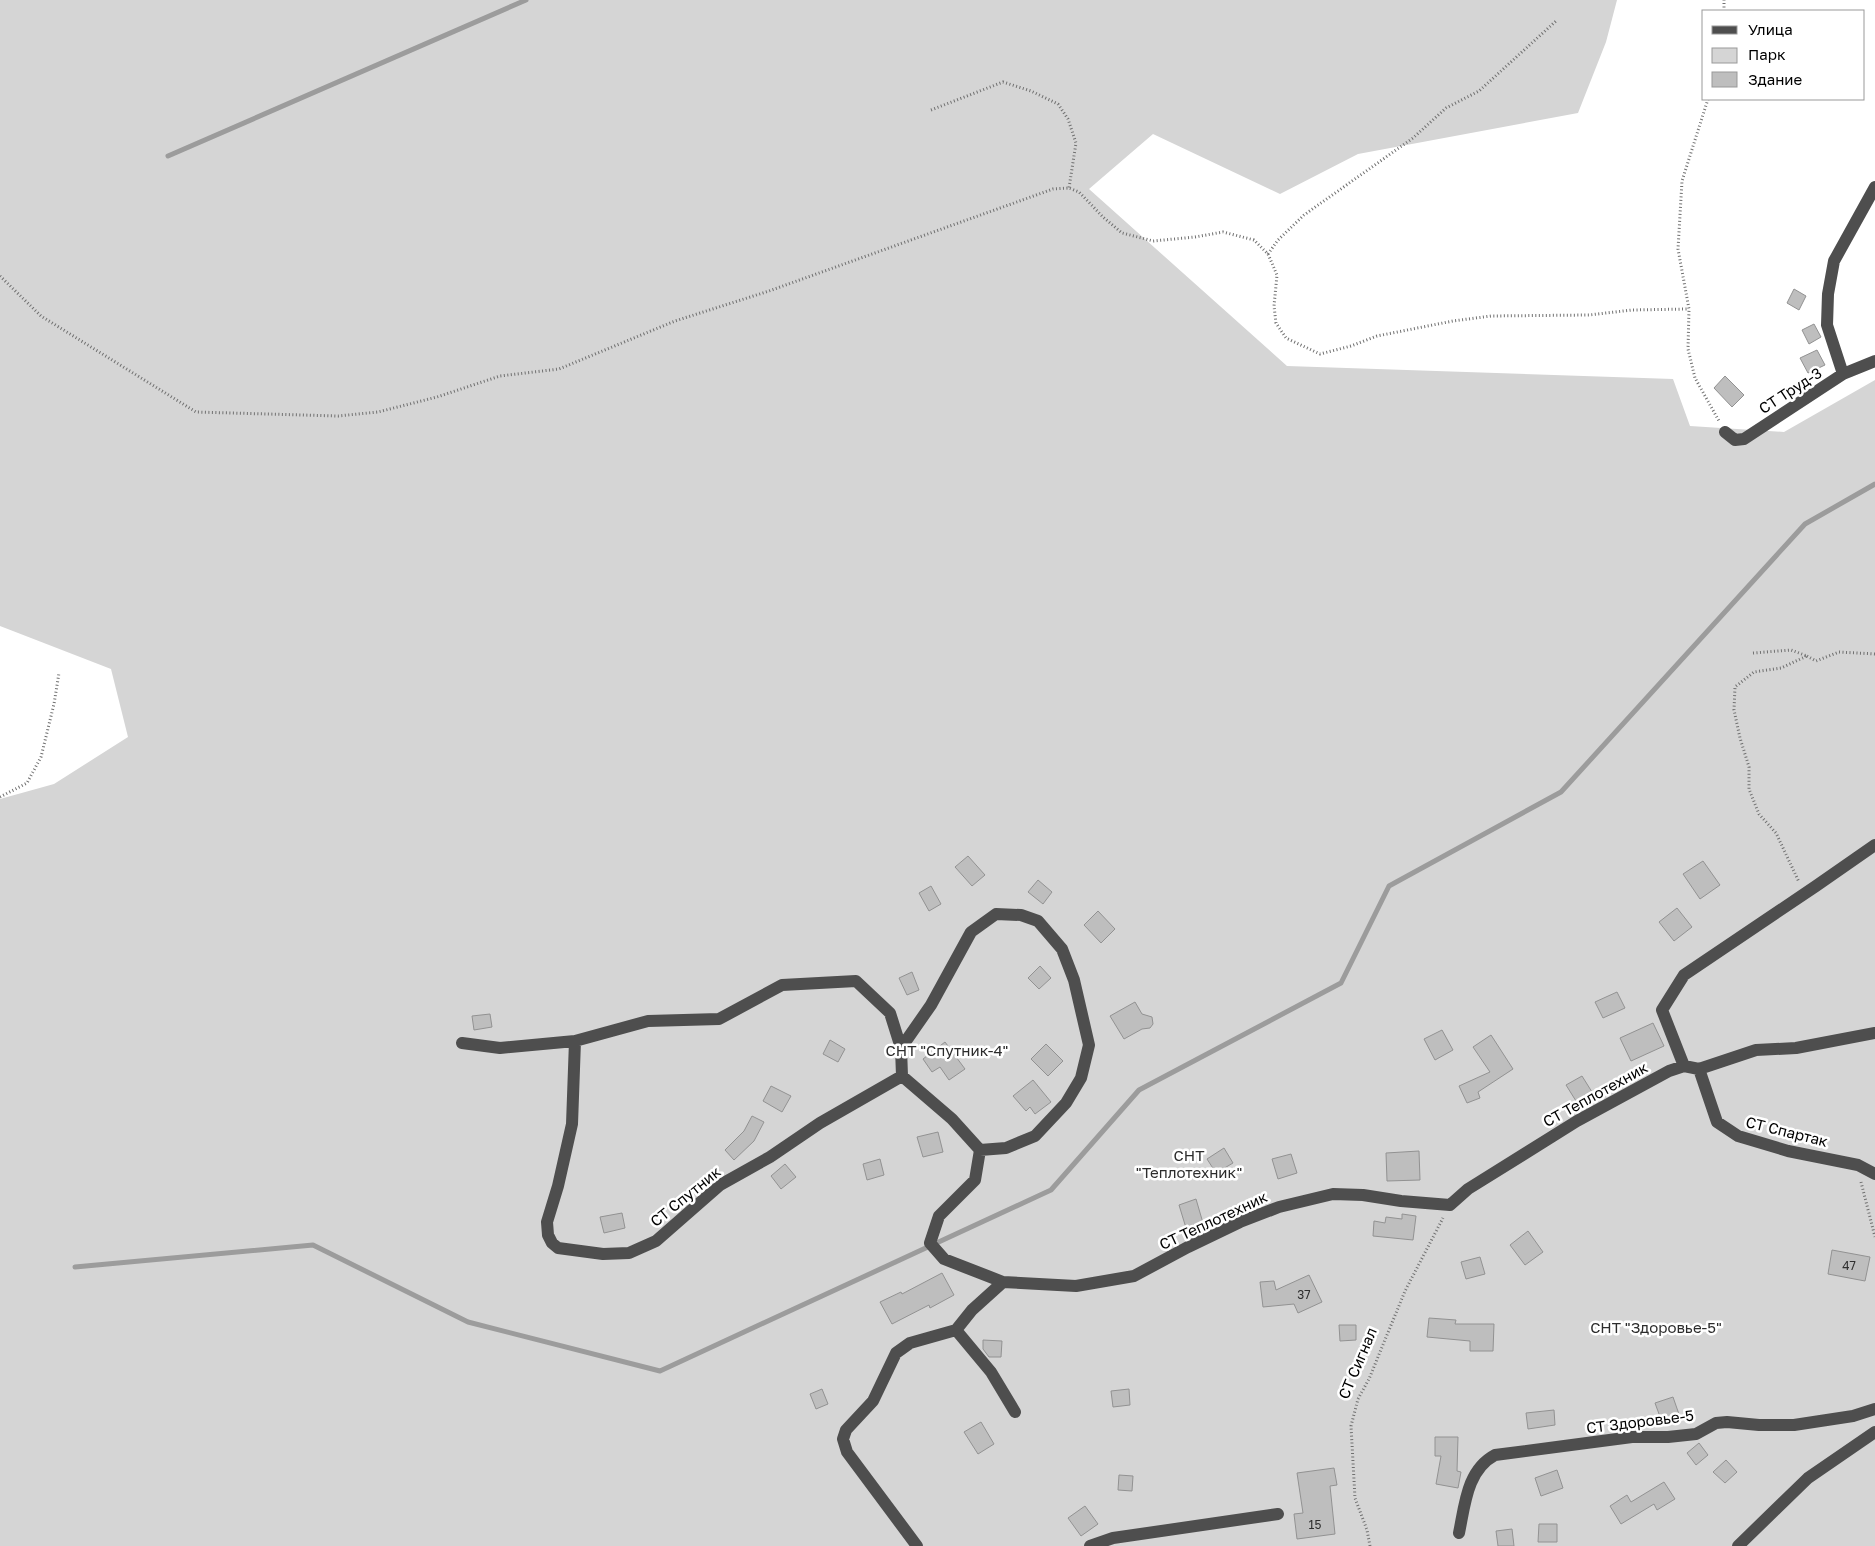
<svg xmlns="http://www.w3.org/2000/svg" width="1875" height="1546" font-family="'Golos Text',sans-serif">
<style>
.green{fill:#d5d5d5}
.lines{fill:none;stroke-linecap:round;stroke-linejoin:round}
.stream{stroke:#9c9c9c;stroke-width:5}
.building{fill:#bebebe;stroke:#929292}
.path{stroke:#707070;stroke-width:3;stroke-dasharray:1 2.5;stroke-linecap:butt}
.minor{stroke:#4e4e4e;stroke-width:12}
.labels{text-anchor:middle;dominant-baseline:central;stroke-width:5;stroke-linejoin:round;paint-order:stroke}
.number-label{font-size:12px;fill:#303030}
.street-label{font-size:15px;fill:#000;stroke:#fff}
.park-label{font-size:15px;fill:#2c2c2c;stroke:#fff}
</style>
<rect width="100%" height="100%" fill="#fff"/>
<!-- green -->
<path class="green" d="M 0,0 L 1617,0 L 1606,42 L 1578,113 L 1358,154 L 1280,194 L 1153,134 L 1089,189 L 1287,366 L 1673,379 L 1690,426 L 1784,432 L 1875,380 L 1875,1546 L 0,1546 L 0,799 L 54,784 L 128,737 L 111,669 L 0,626 Z"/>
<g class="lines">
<!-- stream -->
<path class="stream" d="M 168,156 L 526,0
M 75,1267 L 313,1245 L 468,1322 L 660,1371 L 1051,1190 L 1139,1090 L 1341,983 L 1389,886 L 1561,792 L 1805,524 L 1875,484"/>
</g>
<!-- building -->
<path class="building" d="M 1794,289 L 1806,296 L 1799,310 L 1787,303 Z
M 1814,324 L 1821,337 L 1809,344 L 1802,330 Z
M 1817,350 L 1825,365 L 1808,373 L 1800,358 Z
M 1725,376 L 1744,395 L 1732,407 L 1714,388 Z
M 968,856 L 985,875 L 972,886 L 955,867 Z
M 1703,861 L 1720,885 L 1700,899 L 1683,874 Z
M 1038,880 L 1052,892 L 1043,904 L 1028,892 Z
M 931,886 L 941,904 L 929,911 L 919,893 Z
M 1677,908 L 1692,927 L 1674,941 L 1659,922 Z
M 1098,911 L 1115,929 L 1101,943 L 1084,925 Z
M 1040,966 L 1051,978 L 1039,989 L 1028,978 Z
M 912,972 L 919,990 L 907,995 L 899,978 Z
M 1617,992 L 1625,1008 L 1603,1018 L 1595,1002 Z
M 1135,1002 L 1142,1014 L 1152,1017 L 1153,1024 L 1150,1028 L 1142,1029 L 1124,1039 L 1110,1016 Z
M 490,1014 L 492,1027 L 474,1030 L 472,1016 Z
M 1653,1023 L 1664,1046 L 1631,1061 L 1620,1038 Z
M 1442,1030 L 1453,1050 L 1435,1060 L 1424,1039 Z
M 1491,1035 L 1513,1069 L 1478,1092 L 1480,1098 L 1467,1103 L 1459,1086 L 1490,1072 L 1473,1047 Z
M 830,1040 L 845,1049 L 838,1062 L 823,1054 Z
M 945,1042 L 965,1069 L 949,1080 L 940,1067 L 932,1072 L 923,1059 Z
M 1046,1044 L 1063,1061 L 1048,1076 L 1031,1059 Z
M 1582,1076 L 1592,1092 L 1576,1101 L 1566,1085 Z
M 1033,1080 L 1051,1102 L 1035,1114 L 1030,1107 L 1026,1111 L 1013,1096 Z
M 771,1086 L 791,1096 L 782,1112 L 763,1101 Z
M 752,1116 L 764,1122 L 754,1141 L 734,1160 L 725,1150 L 744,1131 Z
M 938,1132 L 943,1152 L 923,1157 L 917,1137 Z
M 1224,1148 L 1233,1163 L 1216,1173 L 1207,1159 Z
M 1419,1151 L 1420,1180 L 1387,1181 L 1386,1153 Z
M 1291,1154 L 1297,1173 L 1278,1179 L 1272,1159 Z
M 880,1159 L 884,1175 L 867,1180 L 863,1164 Z
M 785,1164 L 796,1177 L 781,1189 L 771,1176 Z
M 1196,1199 L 1203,1223 L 1186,1228 L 1179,1205 Z
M 622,1213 L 625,1228 L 604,1233 L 600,1217 Z
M 1402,1214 L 1416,1216 L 1413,1240 L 1373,1236 L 1374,1221 L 1385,1223 L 1386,1217 L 1402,1219 Z
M 1528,1231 L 1543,1252 L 1525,1265 L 1510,1245 Z
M 1832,1250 L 1870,1257 L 1865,1281 L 1828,1274 Z
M 1480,1257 L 1485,1274 L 1466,1279 L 1461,1262 Z
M 942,1273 L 954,1295 L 930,1308 L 929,1305 L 892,1324 L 880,1302 L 901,1292 L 902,1294 Z
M 1309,1275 L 1322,1302 L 1298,1313 L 1294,1304 L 1263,1307 L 1260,1282 L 1274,1281 L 1276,1290 Z
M 1429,1318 L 1456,1320 L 1455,1324 L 1494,1324 L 1493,1351 L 1470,1351 L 1470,1341 L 1427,1337 Z
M 1339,1325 L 1356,1325 L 1356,1340 L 1340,1341 Z
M 983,1340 L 1002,1341 L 1001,1357 L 989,1357 L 983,1349 Z
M 822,1389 L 828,1404 L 816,1409 L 810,1394 Z
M 1129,1389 L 1130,1405 L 1113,1407 L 1111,1391 Z
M 1673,1397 L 1681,1420 L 1663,1425 L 1655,1403 Z
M 1554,1410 L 1555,1425 L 1528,1429 L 1526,1413 Z
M 981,1422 L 994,1444 L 978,1454 L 964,1432 Z
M 1435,1437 L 1458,1437 L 1457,1471 L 1461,1472 L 1458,1488 L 1436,1484 L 1441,1456 L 1435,1456 Z
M 1699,1443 L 1708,1455 L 1696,1465 L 1687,1453 Z
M 1726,1460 L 1737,1472 L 1725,1483 L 1713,1472 Z
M 1334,1468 L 1337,1485 L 1330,1486 L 1335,1534 L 1297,1539 L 1294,1514 L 1303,1513 L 1297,1473 Z
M 1557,1470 L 1563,1488 L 1541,1496 L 1535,1478 Z
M 1119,1475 L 1133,1476 L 1132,1491 L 1118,1490 Z
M 1664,1482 L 1675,1499 L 1657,1510 L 1654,1504 L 1621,1524 L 1610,1506 L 1627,1495 L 1631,1502 Z
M 1085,1506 L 1098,1524 L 1081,1536 L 1068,1518 Z
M 1539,1524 L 1557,1524 L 1557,1542 L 1538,1542 Z
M 1512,1529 L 1514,1546 L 1498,1546 L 1496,1531 Z"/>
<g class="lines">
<!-- path -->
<path class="path" d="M 1724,11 L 1724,0
M 1708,99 L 1682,181 L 1678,249 L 1689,309 L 1688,349 L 1695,378 L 1719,421
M 931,110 L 1003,82 L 1031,91 L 1058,104 L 1068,119 L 1076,143 L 1069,188
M 1268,254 L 1278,240 L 1304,215 L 1413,138 L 1446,108 L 1479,91 L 1556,21
M 0,276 L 41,316 L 196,412 L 338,416 L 378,412 L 437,397 L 500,376 L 559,369 L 675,321 L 769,291 L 1053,189 L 1069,188 L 1079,192 L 1103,217 L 1122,233 L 1153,241 L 1195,237 L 1223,232 L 1254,240 L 1268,254 L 1277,275 L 1274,306 L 1276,323 L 1286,338 L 1320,354 L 1351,346 L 1377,336 L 1453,321 L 1491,316 L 1589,315 L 1632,310 L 1689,309
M 1753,653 L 1791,650 L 1807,656 L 1781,668 L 1754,672 L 1735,687 L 1734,710 L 1740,738 L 1749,767 L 1749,789 L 1759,814 L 1776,833 L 1799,882
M 1807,656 L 1816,661 L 1839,652 L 1875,654
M 0,797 L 27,783 L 41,757 L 54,704 L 59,673
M 1861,1182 L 1875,1237
M 1370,1546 L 1367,1530 L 1355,1498 L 1351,1426 L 1358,1399 L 1369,1379 L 1405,1291 L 1443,1218"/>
<!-- minor -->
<path class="minor" d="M 1843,374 L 1827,325 L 1828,294 L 1834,261 L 1875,187
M 1725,432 L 1735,440 L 1744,439 L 1843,374 L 1875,361
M 996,914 L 1021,915 L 1038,921 L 1062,949 L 1074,980 L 1089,1045 L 1081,1078 L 1066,1103 L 1035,1136 L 1006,1148 L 980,1150 L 952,1119 L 902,1076 L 901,1048 L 931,1005 L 971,932 Z
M 575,1041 L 572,1124 L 558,1186 L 547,1222 L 548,1235 L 552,1243 L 558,1248 L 603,1254 L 629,1253 L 656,1241 L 720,1185 L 770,1157 L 820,1123 L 902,1076
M 462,1043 L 500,1048 L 575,1041 L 648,1021 L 719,1019 L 782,985 L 856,981 L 890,1013 L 901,1048
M 1684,1066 L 1662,1010 L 1684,975 L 1816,886 L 1875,845
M 1699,1069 L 1717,1122 L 1738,1136 L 1788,1151 L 1858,1165 L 1875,1174
M 980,1150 L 975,1180 L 939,1216 L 930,1243 L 944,1259 L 1003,1282 L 1076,1286 L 1134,1276 L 1188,1247 L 1240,1222 L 1279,1207 L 1333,1194 L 1363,1195 L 1401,1201 L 1450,1205 L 1468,1189 L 1577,1121 L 1669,1071 L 1684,1066 L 1699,1069 L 1756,1050 L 1796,1048 L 1875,1033
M 1003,1282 L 972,1310 L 956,1330 L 991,1372 L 1015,1412
M 1459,1533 C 1465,1504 1467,1470 1495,1455 L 1632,1437 L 1668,1437 L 1696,1434 L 1716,1423 L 1727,1422 L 1759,1425 L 1794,1425 L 1853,1416 L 1875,1409
M 917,1546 L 847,1452 L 843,1439 L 846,1430 L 873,1401 L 896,1353 L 910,1343 L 956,1330
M 1090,1546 L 1113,1538 L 1278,1514
M 1738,1546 L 1808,1478 L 1875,1432"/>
</g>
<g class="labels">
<!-- number labels -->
<g class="number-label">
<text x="1849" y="1265">47</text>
<text x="1304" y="1294">37</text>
<text x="1315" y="1524">15</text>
</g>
<!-- street labels -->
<g class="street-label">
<text transform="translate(1790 390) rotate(-33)">СТ Труд-3</text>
<text transform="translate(1595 1094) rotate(-29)">СТ Теплотехник</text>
<text transform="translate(1787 1131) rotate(14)">СТ Спартак</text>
<text transform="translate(685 1196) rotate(-39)">СТ Спутник</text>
<text transform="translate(1213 1220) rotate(-25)">СТ Теплотехник</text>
<text transform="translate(1357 1363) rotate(-67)">СТ Сигнал</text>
<text transform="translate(1640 1421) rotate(-7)">СТ Здоровье-5</text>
</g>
<!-- park labels -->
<g class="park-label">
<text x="947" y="1050">СНТ "Спутник-4"</text>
<text x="1189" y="1155">СНТ<tspan x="1189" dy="17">"Теплотехник"</tspan></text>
<text x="1656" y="1327">СНТ "Здоровье-5"</text>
</g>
</g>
<!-- legend -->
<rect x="1702" y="10" width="162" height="90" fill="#ffffff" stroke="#999999"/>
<rect x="1712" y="26" width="25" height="8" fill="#4e4e4e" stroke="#999999"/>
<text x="1748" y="35" font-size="15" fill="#000000">Улица</text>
<rect x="1712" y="48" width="25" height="15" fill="#d5d5d5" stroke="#999999"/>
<text x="1748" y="60" font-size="15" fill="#000000">Парк</text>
<rect x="1712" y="72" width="25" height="15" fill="#bebebe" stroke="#999999"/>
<text x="1748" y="85" font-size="15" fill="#000000">Здание</text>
</svg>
